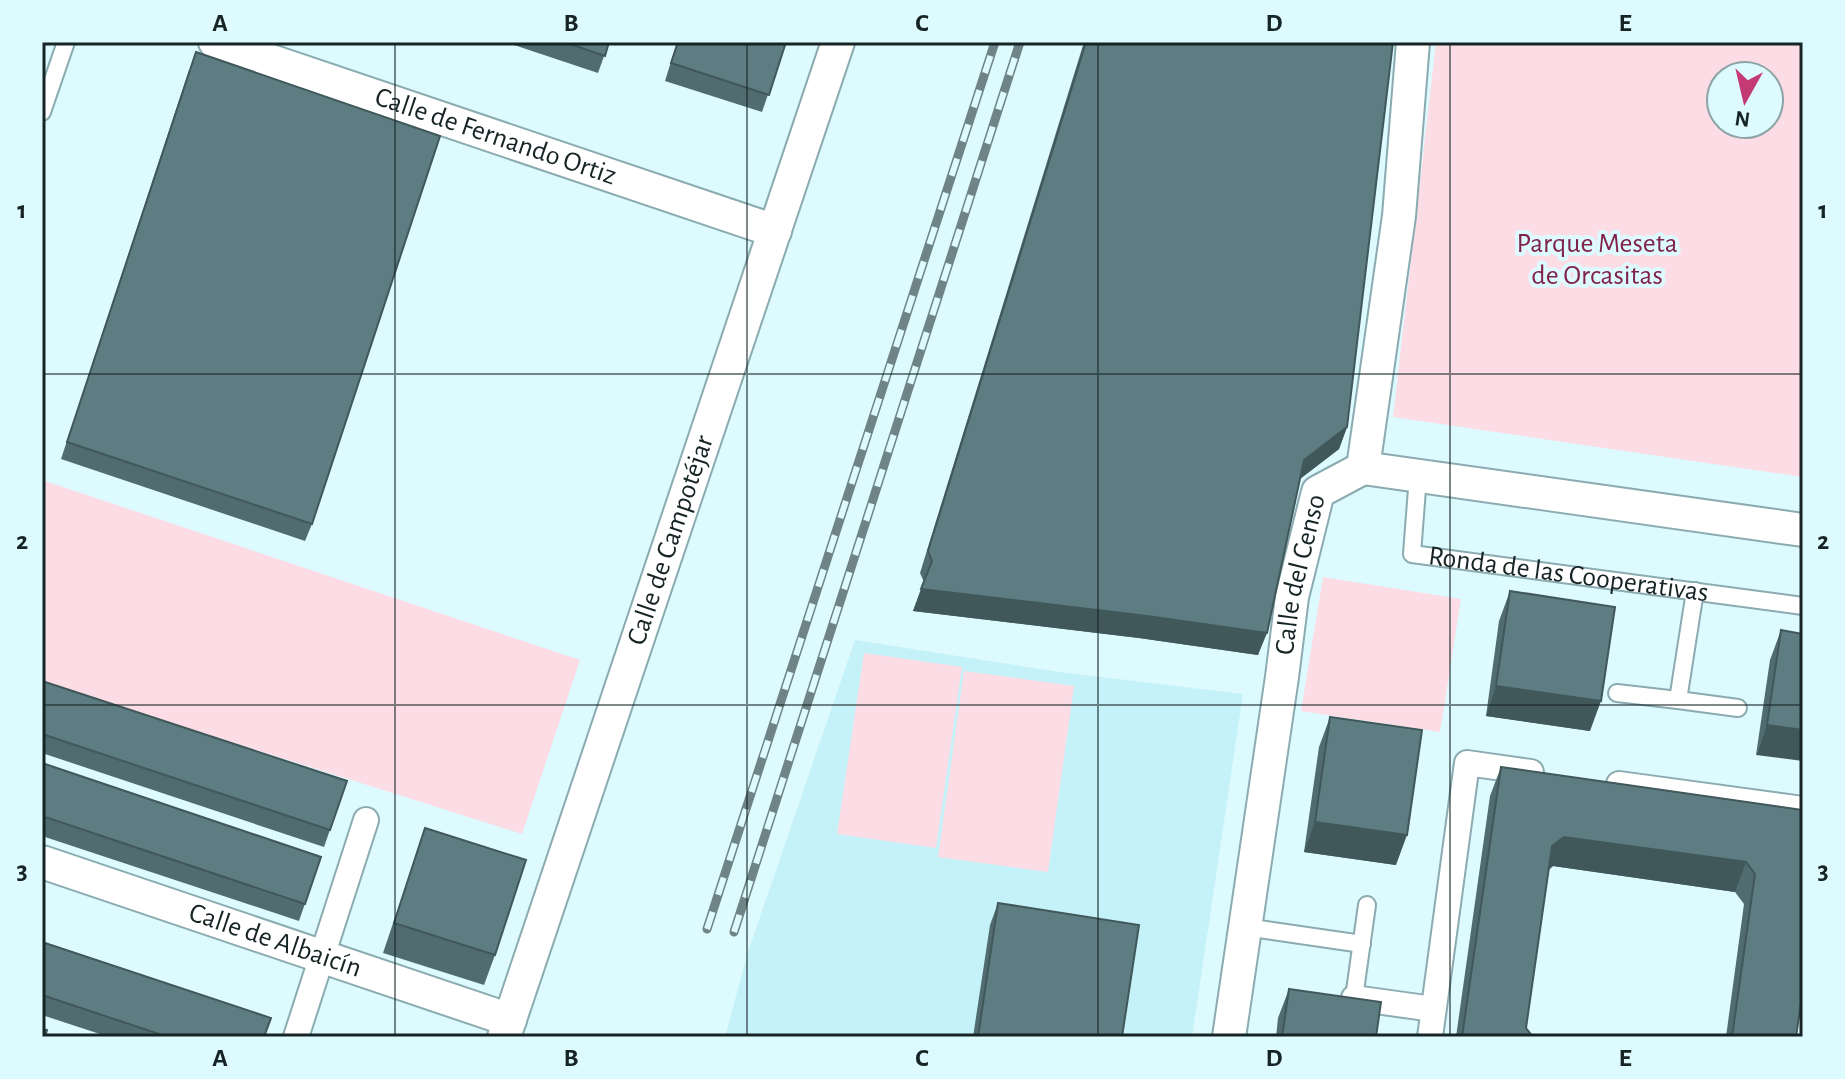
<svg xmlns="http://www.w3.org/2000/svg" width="1845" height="1079" font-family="'Alegreya Sans',sans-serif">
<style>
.built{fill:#c5f2f8}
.green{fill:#fcdce5;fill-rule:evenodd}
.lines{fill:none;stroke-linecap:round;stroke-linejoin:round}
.service-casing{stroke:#8aabb0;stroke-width:20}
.pedestrian-casing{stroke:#8aabb0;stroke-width:28}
.minor-casing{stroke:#8aabb0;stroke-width:36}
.service{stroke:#fff;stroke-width:16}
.pedestrian{stroke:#fff;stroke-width:24}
.minor{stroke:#fff;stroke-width:32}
.rail-casing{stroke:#6f8486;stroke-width:9}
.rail{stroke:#ddfafe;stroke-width:6;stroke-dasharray:18;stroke-linecap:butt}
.wall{fill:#506c70}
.shaded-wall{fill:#41585b}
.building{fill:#5d7d82;stroke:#41585b;stroke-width:2}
.grid{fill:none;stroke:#162425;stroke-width:2;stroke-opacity:0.55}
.labels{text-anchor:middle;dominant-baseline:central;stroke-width:8;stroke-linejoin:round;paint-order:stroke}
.street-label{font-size:28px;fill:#162425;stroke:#ddfafe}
.park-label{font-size:28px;fill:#81224b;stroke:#ddfafe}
.neatline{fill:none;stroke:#162425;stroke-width:3}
.grid-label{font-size:26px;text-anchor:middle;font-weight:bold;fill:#162425}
</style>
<rect width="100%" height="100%" fill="#ddfafe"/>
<!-- built -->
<path class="built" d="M 855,640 L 1059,672 L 1243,694 L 1192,1037 L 725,1037 L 748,952 Z"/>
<!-- green -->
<path class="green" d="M 1436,42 L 1803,42 L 1803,477 L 1393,417 ZM 1769,76 L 1769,124 L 1721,124 L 1721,76 Z
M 42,480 L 580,660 L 522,834 L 42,682 Z
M 1323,577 L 1461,599 L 1440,732 L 1301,711 Z
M 864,653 L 962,667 L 936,848 L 837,834 Z
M 964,671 L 1074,686 L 1048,872 L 938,857 Z"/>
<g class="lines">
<defs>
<g id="service">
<path d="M 42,112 L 66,42"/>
<path id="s1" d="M 1418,476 L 1412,554 L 1803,606"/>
<path d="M 1695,591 L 1678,700 L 1738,708"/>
<path d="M 1617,693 L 1678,700"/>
<path d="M 1245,927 L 1362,944"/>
<path d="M 1354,998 L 1367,905"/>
</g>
<path id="pedestrian" d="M 1619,784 L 1803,809
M 1354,998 L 1433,1009
M 296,1037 L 366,820
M 1430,1037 L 1467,763 L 1531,772"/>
<g id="minor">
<path id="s2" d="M 215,42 L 775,231"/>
<path d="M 1363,468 L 1803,530"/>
<path id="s3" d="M 42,862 L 510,1020"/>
<path id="s4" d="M 504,1037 L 838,42"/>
<path id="s5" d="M 1229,1037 L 1282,677 L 1292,597 L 1318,492 L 1363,468 L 1399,216 L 1413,42"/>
</g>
</defs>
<!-- service casing -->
<use href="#service" class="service-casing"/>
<!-- pedestrian casing -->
<use href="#pedestrian" class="pedestrian-casing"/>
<!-- minor casing -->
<use href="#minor" class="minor-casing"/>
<!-- service -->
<use href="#service" class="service"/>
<!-- pedestrian -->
<use href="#pedestrian" class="pedestrian"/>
<!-- minor -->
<use href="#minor" class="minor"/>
<defs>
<path id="rail" d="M 707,929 L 995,42
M 734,932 L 1020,42"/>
</defs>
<!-- rail casing -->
<use href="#rail" class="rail-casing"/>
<!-- rail -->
<use href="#rail" class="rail"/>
</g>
<!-- wall -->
<path class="wall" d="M 505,42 L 609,42 L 598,73 Z
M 677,42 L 786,42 L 762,112 L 665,81 Z
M 1084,42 L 1393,42 L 1347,427 L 1339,449 L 1300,479 L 1258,655 L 1139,638 L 913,611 L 924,582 L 920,573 Z
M 189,70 L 312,524 L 305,541 L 61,459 Z
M 1510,591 L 1590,731 L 1486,716 L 1499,621 Z
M 1781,630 L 1803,634 L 1756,755 L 1770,660 Z
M 42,681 L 347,781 L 324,847 L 42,753 Z
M 1330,717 L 1396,865 L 1304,852 L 1319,747 Z
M 42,763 L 321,857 L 299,921 L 42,836 Z
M 1501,767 L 1803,810 L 1796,1037 L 1726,1037 L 1744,904 L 1735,892 L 1553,866 L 1549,870 L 1526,1028 L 1533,1037 L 1456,1037 L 1490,796 Z
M 425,828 L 495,955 L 484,985 L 383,953 Z
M 998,903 L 1122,1037 L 973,1037 L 990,925 Z
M 42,942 L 264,1037 L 109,1037 L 42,1015 Z
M 1289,989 L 1376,1037 L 1276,1037 L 1278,1018 Z"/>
<!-- shaded-wall -->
<path class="shaded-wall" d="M 1347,427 L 1339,449 L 1296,482 L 1304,460 Z
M 921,589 L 1147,616 L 1267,633 L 1258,655 L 1139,638 L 913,611 Z
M 1496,686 L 1601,701 L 1590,731 L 1486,716 Z
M 1767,725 L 1803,730 L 1803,761 L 1756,755 Z
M 1315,822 L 1407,835 L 1396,865 L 1304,852 Z
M 1564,837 L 1746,862 L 1735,892 L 1553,866 L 1541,875 L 1552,846 Z"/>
<!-- building -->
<path class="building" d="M 564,42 L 609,42 L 605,56 Z
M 678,42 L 786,42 L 769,95 L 671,63 Z
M 1086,42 L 1393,42 L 1347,427 L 1304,460 L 1267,633 L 1147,616 L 921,589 L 932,561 L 928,551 Z
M 196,52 L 440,136 L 312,524 L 67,442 Z
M 1510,591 L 1615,607 L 1601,701 L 1496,686 Z
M 1781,630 L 1803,634 L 1803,730 L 1767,725 Z
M 42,681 L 347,781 L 330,830 L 42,734 Z
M 1330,717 L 1422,730 L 1407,835 L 1315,822 Z
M 42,763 L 321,857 L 305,904 L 42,816 Z
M 1501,767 L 1803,810 L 1803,989 L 1796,1037 L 1732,1037 L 1755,874 L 1746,862 L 1564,837 L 1552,846 L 1526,1028 L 1533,1037 L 1462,1037 Z
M 425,828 L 526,860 L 495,955 L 394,923 Z
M 998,903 L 1139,925 L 1122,1037 L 978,1037 Z
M 42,942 L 271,1018 L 264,1037 L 168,1037 L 42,995 Z
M 1289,989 L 1381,1002 L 1376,1037 L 1282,1037 Z
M 42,1029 L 47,1030 L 45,1037 L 42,1037 Z"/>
<!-- grid -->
<path class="grid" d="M 395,42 L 395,1037M 747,42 L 747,1037M 1098,42 L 1098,1037M 1450,42 L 1450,1037M 42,374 L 1803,374M 42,705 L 1803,705"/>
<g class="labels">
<!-- street labels -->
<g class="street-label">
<text stroke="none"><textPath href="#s2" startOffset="296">Calle de Fernando Ortiz</textPath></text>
<text stroke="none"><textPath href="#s4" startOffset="524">Calle de Campotéjar</textPath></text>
<text stroke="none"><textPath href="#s1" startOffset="236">Ronda de las Cooperativas</textPath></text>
<text stroke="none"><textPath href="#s5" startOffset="468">Calle del Censo</textPath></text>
<text stroke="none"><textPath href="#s3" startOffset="246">Calle de Albaicín</textPath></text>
</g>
<!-- park labels -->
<g class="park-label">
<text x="1597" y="244">Parque Meseta<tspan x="1597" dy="32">de Orcasitas</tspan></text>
</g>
</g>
<!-- border -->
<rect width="1845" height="1079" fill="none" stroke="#ddfafe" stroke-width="88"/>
<!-- north arrow -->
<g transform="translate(1745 100) rotate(188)"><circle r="38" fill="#ddfafe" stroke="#8da4a7" stroke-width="2"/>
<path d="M0-6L14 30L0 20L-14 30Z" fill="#c43a74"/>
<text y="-12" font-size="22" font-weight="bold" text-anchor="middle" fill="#162425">N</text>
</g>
<rect x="44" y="44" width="1757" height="991" class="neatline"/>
<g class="grid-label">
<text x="220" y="31">A</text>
<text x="571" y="31">B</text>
<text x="922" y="31">C</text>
<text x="1274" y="31">D</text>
<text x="1625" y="31">E</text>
<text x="22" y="218">1</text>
<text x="1823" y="218">1</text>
<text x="22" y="549">2</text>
<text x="1823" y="549">2</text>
<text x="22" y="879">3</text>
<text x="1823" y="879">3</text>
<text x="220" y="1066">A</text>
<text x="571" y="1066">B</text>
<text x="922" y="1066">C</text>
<text x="1274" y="1066">D</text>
<text x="1625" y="1066">E</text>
</g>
</svg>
